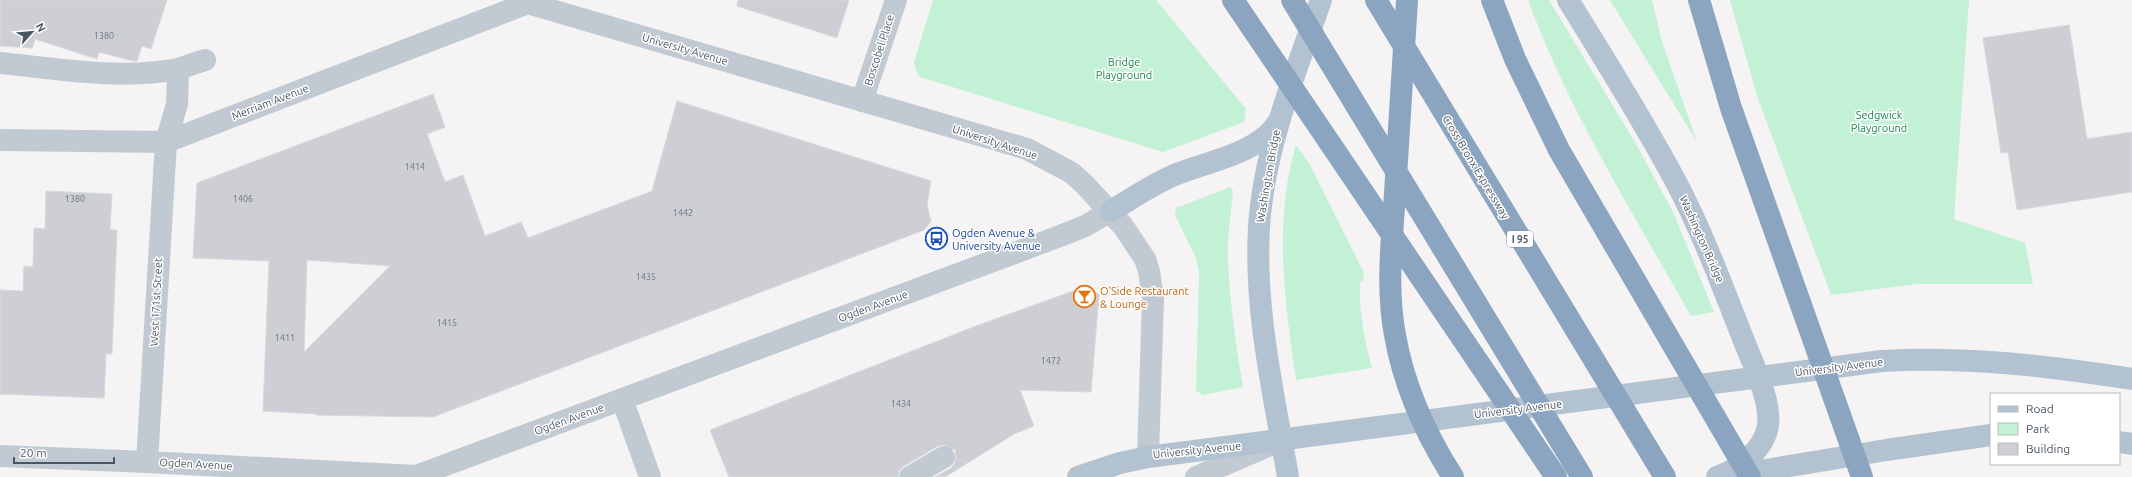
<svg xmlns="http://www.w3.org/2000/svg" width="2132" height="477" font-family="Ubuntu,sans-serif">
<style>
.green{fill:#c3f1d5}
.building{fill:#cdcfd5;stroke:#d7d9de;fill-rule:evenodd}
.lines{fill:none;stroke-linecap:round;stroke-linejoin:round}
.minor{stroke:#c1cad2;stroke-width:22}
.major{stroke:#b3c2d1;stroke-width:22}
.highway{stroke:#8ba5c1;stroke-width:22}
.labels{text-anchor:middle;dominant-baseline:central;stroke-width:3;stroke-linejoin:round;paint-order:stroke}
.number-label{font-size:9px;fill:#6b747e}
.shield{fill:#fff;stroke:#808990;stroke-width:1}
.shield-label{font-size:10px;font-weight:bold;fill:#4a5661}
.street-label{font-size:11px;fill:#4a5661;stroke:#fff}
.park-label{font-size:11px;fill:#17864f;stroke:#fff}
.transit-label{font-size:11px;fill:#164399;stroke:#fff;text-anchor:start}
.food-label{font-size:11px;fill:#c56008;stroke:#fff;text-anchor:start}
</style>
<rect width="100%" height="100%" fill="#f5f3f3"/>
<!-- green -->
<path class="green" d="M 933,0 L 1156,0 L 1246,109 L 1244,122 L 1163,152 L 920,77 L 916,70 L 914,62 Z
M 1528,0 L 1549,0 L 1636,144 L 1673,212 L 1714,312 L 1691,316 C 1633,213 1569,111 1528,0 Z
M 1610,0 L 1652,0 L 1662,42 L 1697,142 Z
M 1730,0 L 1969,0 L 1954,219 L 2025,243 L 2033,284 L 1917,284 L 1831,295 L 1757,96 Z
M 1296,145 L 1309,163 L 1364,273 L 1363,281 L 1360,282 C 1359,312 1364,339 1372,368 L 1296,380 C 1285,302 1273,223 1296,145 Z
M 1230,187 L 1233,191 C 1231,215 1227,238 1228,262 C 1230,304 1236,346 1243,387 L 1203,395 L 1196,391 L 1199,275 L 1196,258 L 1175,215 L 1176,208 Z"/>
<!-- building -->
<path class="building" d="M 0,0 L 167,0 L 151,49 L 142,46 L 137,61 L 133,61 L 99,52 L 97,59 L 35,39 L 32,48 L 0,46 Z
M 738,0 L 849,0 L 837,38 L 737,6 Z
M 2069,25 L 2087,139 L 2132,132 L 2132,192 L 2017,210 L 2008,152 L 2001,153 L 1983,38 Z
M 433,94 L 445,127 L 427,134 L 445,182 L 463,175 L 485,236 L 521,222 L 528,238 L 652,191 L 677,101 L 931,181 L 927,205 L 931,221 L 924,230 L 433,417 L 316,415 L 316,414 L 263,411 L 269,261 L 193,258 L 197,183 ZM 307,260 L 390,266 L 304,352 Z
M 46,191 L 112,194 L 110,230 L 117,230 L 112,354 L 106,354 L 104,398 L 0,394 L 0,290 L 23,291 L 24,266 L 33,267 L 34,228 L 45,229 Z
M 1087,286 L 1099,295 L 1091,392 L 1020,390 L 1034,426 L 1014,434 L 945,477 L 935,477 L 951,468 L 955,463 L 956,457 L 955,450 L 944,445 L 938,446 L 904,466 L 899,471 L 898,477 L 729,477 L 710,430 L 976,326 Z"/>
<g class="lines">
<!-- minor -->
<path class="minor" d="M 517,0 L 1027,149 L 1072,173 L 1085,185 L 1123,226 L 1145,259 L 1149,271 L 1153,298 L 1148,457
M 0,63 C 58,69 120,80 178,69 L 177,104 L 166,142 L 147,462
M 178,69 L 205,60
M 862,101 L 896,0
M 0,140 L 166,142 L 528,3
M 622,399 L 650,477
M 0,456 L 147,462 L 416,476 L 1060,236 L 1085,226 L 1111,211
M 910,477 L 944,457
M 1196,477 L 1275,443"/>
<!-- major -->
<path class="major" d="M 1568,0 C 1605,60 1643,120 1676,182 C 1703,233 1723,288 1744,341 C 1753,364 1771,400 1768,425 C 1765,449 1738,470 1717,477
M 1111,211 C 1131,199 1150,186 1172,176 C 1204,162 1259,154 1278,122
M 2119,442 L 2132,444
M 1729,476 L 1886,450 L 1991,435
M 1078,477 L 1120,463 L 1148,457 L 1882,361 C 1965,356 2050,366 2132,379
M 1288,477 C 1274,395 1254,311 1259,227 C 1264,148 1295,74 1321,0"/>
<!-- highway -->
<path class="highway" d="M 1233,0 L 1556,477
M 1292,0 L 1582,477
M 1376,0 L 1665,477
M 1407,0 C 1403,64 1399,129 1395,193 C 1392,240 1386,288 1395,335 C 1404,387 1425,433 1453,477
M 1492,0 L 1515,59 L 1559,150 L 1750,477
M 1699,0 L 1731,108 L 1862,477"/>
</g>
<!-- icons -->
<defs>
<symbol id="bus-ring" viewBox="-11 -11 22 22"><circle r="9.5" fill="#fff" stroke="#1a4fb4" stroke-width="1.5"/><path d="M-5-6H5V4H4V6H2V4H-2V6H-4V4H-5ZM-3.5-4V0h7V-4ZM-3.5 1.2v1.5H-2V1.2ZM2 1.2v1.5H3.5V1.2Z" fill="#1a4fb4"/></symbol>
<symbol id="bar-ring" viewBox="-11 -11 22 22"><circle r="9.5" fill="#fff" stroke="#e8710a" stroke-width="1.5"/><path d="M-6-5H6L.8 .8V4.5H3.5V6h-7V4.5H-.8V.8Z" fill="#e8710a"/></symbol>
</defs>
<g fill-rule="evenodd">
<use href="#bus-ring" x="924" y="226" width="25" height="25"/>
<use href="#bar-ring" x="1072" y="284" width="25" height="25"/>
</g>
<g class="labels">
<!-- number labels -->
<g class="number-label">
<text x="104" y="36">1380</text>
<text x="415" y="167">1414</text>
<text x="75" y="199">1380</text>
<text x="243" y="199">1406</text>
<text x="683" y="213">1442</text>
<text x="646" y="277">1435</text>
<text x="447" y="323">1415</text>
<text x="285" y="338">1411</text>
<text x="1051" y="361">1472</text>
<text x="901" y="404">1434</text>
</g>
<!-- shield labels -->
<rect class="shield" x="1507" y="231" width="26" height="16" rx="3"/>
<g class="shield-label">
<text x="1520" y="239">I 95</text>
</g>
<!-- street labels -->
<g class="street-label">
<text transform="translate(685 49) rotate(16)">University Avenue</text>
<text transform="translate(879 50) rotate(-72)">Boscobel Place</text>
<text transform="translate(270 102) rotate(-21)">Merriam Avenue</text>
<text transform="translate(995 142) rotate(18)">University Avenue</text>
<text transform="translate(1476 167) rotate(59)">Cross Bronx Expressway</text>
<text transform="translate(1268 176) rotate(-80)">Washington Bridge</text>
<text transform="translate(1702 239) rotate(66)">Washington Bridge</text>
<text transform="translate(156 302) rotate(-87)">West 171st Street</text>
<text transform="translate(873 306) rotate(-20)">Ogden Avenue</text>
<text transform="translate(1839 367) rotate(-7)">University Avenue</text>
<text transform="translate(1518 409) rotate(-7)">University Avenue</text>
<text transform="translate(569 419) rotate(-20)">Ogden Avenue</text>
<text transform="translate(1197 450) rotate(-6)">University Avenue</text>
<text transform="translate(196 464) rotate(3)">Ogden Avenue</text>
</g>
<!-- park labels -->
<g class="park-label">
<text x="1124" y="62">Bridge<tspan x="1124" dy="13">Playground</tspan></text>
<text x="1879" y="115">Sedgwick<tspan x="1879" dy="13">Playground</tspan></text>
</g>
<!-- transit labels -->
<g class="transit-label">
<text x="952" y="233">Ogden Avenue &amp;<tspan x="952" dy="13">University Avenue</tspan></text>
</g>
<!-- food labels -->
<g class="food-label">
<text x="1100" y="291">O'Side Restaurant<tspan x="1100" dy="13">&amp; Lounge</tspan></text>
</g>
</g>
<!-- legend -->
<rect x="1990" y="393" width="130" height="72" fill="#ffffff" stroke="#b7bbc0"/>
<rect x="1998" y="406" width="20" height="6" fill="#b3c2d1" stroke="#b7bbc0"/>
<text x="2026" y="413" font-size="12" fill="#4a5661">Road</text>
<rect x="1998" y="423" width="20" height="12" fill="#c3f1d5" stroke="#b7bbc0"/>
<text x="2026" y="433" font-size="12" fill="#4a5661">Park</text>
<rect x="1998" y="443" width="20" height="12" fill="#cdcfd5" stroke="#b7bbc0"/>
<text x="2026" y="453" font-size="12" fill="#4a5661">Building</text>
<!-- north arrow -->
<g transform="translate(32 32) rotate(63)" stroke="#ffffff" stroke-width="3" paint-order="stroke">
<path d="M0-3L7 15L0 10L-7 15Z" fill="#4a5661"/>
<text y="-6" font-size="11" font-weight="bold" text-anchor="middle" fill="#4a5661">N</text>
</g>
<!-- scale -->
<path d="M14 457v6h100v-6" fill="none" stroke="#4a5661" stroke-width="2"/>
<text x="20" y="457" font-size="12" fill="#4a5661" stroke="#ffffff" stroke-width="3" paint-order="stroke">20 m</text>
</svg>
